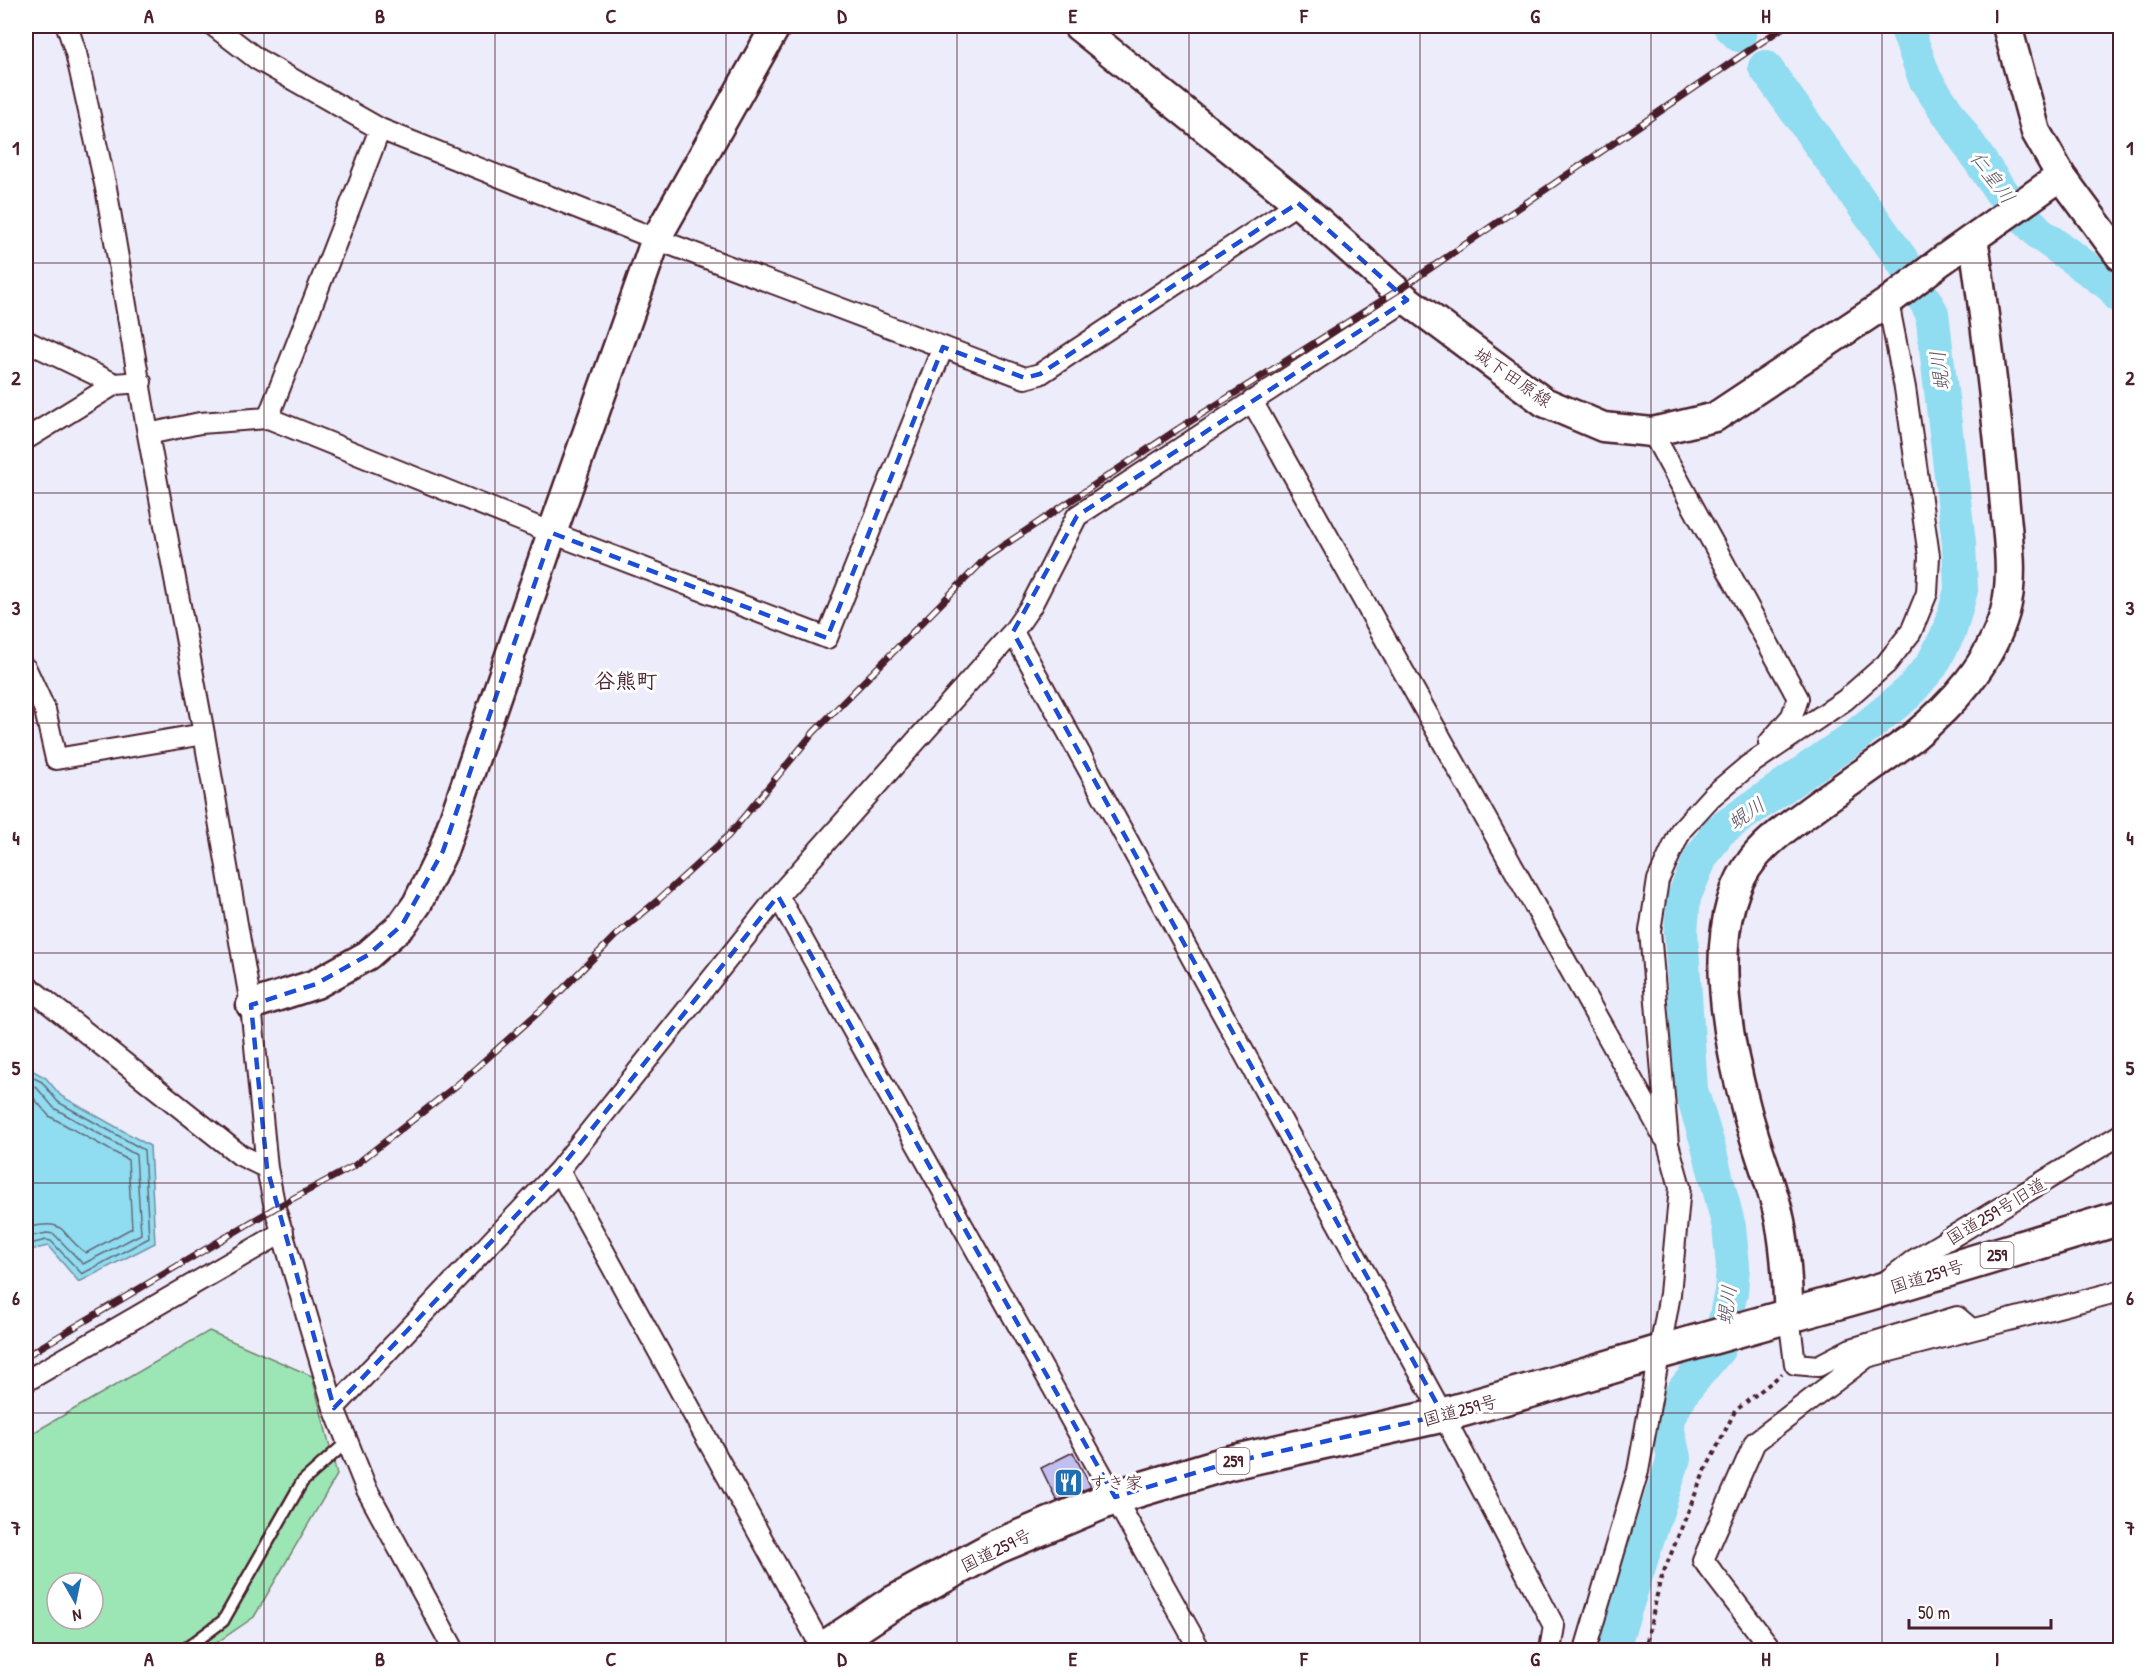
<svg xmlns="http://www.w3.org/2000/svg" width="2146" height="1676" font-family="'Patrick Hand','Klee One',sans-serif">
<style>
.green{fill:#9ce5b4;stroke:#738270;stroke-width:1.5;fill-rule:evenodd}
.water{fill:#90dcf0;stroke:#7490a1;stroke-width:1.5}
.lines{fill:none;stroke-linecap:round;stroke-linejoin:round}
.shore{stroke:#666b7a;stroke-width:1.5}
.river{stroke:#90dcf0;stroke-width:34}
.building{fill:#c1bef0;stroke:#4a1f2b;stroke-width:1.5}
.lane-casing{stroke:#4a1f2b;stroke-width:15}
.street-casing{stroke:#4a1f2b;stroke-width:24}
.secondary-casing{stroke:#4a1f2b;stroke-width:33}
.highway-casing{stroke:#4a1f2b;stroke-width:38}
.path{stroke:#4a1f2b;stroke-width:4;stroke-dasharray:4.5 4.5;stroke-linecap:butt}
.lane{stroke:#fff;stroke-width:10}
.street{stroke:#fff;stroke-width:20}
.secondary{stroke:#fff;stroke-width:28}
.highway{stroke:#fff;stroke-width:33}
.rail-casing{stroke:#4a1f2b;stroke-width:7}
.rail{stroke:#fff;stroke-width:4.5;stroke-dasharray:14;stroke-linecap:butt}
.marked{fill:none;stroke:#1d4ed8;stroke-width:4.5;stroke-dasharray:12 8;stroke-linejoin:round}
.grid{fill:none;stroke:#4a1f2b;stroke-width:1.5;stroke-opacity:0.55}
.labels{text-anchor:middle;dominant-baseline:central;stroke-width:6;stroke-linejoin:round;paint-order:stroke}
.shield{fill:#fff;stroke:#80626b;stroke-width:1.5}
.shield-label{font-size:16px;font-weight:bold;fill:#4a1f2b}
.street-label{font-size:18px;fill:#4a1f2b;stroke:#fff}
.poi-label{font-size:18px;fill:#4a1f2b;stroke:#fff;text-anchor:start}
.water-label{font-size:20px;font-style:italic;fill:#5f5866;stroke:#fff}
.quarter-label{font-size:21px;font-weight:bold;fill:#4a1f2b;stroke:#fff}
.neatline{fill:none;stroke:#4a1f2b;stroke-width:2}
.grid-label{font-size:20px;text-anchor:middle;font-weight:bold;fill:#4a1f2b}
</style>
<rect width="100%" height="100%" fill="#ececfa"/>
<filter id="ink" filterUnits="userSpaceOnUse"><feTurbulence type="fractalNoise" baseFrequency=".0167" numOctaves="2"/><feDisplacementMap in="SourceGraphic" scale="12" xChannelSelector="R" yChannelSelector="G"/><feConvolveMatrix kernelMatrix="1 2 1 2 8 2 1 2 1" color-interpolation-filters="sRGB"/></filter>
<g filter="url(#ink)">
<!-- green -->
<path class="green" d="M 209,1331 L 312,1376 L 337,1475 L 254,1617 L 206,1650 L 26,1650 L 26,1437 ZM 57,1583 L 93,1583 L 93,1619 L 57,1619 Z"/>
<!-- water -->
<path class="water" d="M 30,1069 L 46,1078 L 61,1096 L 150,1146 L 155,1243 L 79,1282 L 48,1246 L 26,1251 L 26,1071 Z"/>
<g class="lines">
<!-- shore -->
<path class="shore" d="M 26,1076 L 30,1076 L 42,1082 L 58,1102 L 144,1150 L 149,1238 L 82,1274 L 51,1241 L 46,1240 L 26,1245
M 26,1083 L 37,1088 L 54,1108 L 136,1155 L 141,1234 L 83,1264 L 54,1234 L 47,1233 L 26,1237
M 26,1092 L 32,1096 L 49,1116 L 128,1160 L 132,1228 L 86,1253 C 57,1232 69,1218 26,1228"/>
<!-- river -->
<path class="river" d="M 1730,26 L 1739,35
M 1906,26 L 1925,79 L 2001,192 L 2041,235 L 2113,287 L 2120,297
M 1612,1650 L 1674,1458 L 1666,1421 L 1684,1390 L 1719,1348 L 1731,1292 L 1733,1266 L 1729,1227 L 1708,1145 L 1691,1090 L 1681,931 L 1684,897 L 1701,857 L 1719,831 L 1853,738 L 1907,694 L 1932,665 L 1950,630 L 1961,590 L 1959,543 L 1932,313 L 1902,260 L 1765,67"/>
</g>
<!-- building -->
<path class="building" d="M 1073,1452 L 1091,1487 L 1057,1501 L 1041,1468 Z"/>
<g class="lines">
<defs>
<path id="lane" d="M 184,1650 L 223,1621 L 302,1482 L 348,1441"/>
<path id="street" d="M 67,26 L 76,53 L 106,188 L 148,434 L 204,734 L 251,1005 L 267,1168 L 275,1208 L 334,1408 L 366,1488 L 454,1650
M 214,26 L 257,59 L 380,129 L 656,239 L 1025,378 L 1040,374 L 1298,203
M 26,341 L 115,384
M 1252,401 L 1664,1137
M 268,418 L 380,129
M 1652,432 L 1798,698 L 1792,716 L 1769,743
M 148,434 L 200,423 L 268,418 L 552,533 L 827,638 L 943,347
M 26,439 L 115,384 L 141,382
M 1013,632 L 1443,1415 L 1554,1626 L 1550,1650
M 26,669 L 45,710 L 56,759 L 204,734
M 778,896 L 1200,1650
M 26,985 L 240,1155 L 267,1168
M 559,1170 L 823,1650
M 1888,1280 L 1914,1260 L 2120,1135
M 1789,1316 L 1795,1364 L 1818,1366 L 1851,1349 L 1957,1317 L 1970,1328
M 26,1381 L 283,1232
M 334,1408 L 559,1170 L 778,896 L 1013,632 L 1031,606 L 1077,516 L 1407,300
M 1585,1650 L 1638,1471 L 1670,1294 L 1680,1187 L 1668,1144 L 1650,931 L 1658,880 L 1681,830 L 1711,797 L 1749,765 L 1845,700 L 1886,664 L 1911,632 L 1927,593 L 1929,556 L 1905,388 L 1888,302
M 1772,1650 L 1703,1560 L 1755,1442 L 1867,1357 L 2120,1291"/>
<path id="secondary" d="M 1078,26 L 1298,203 L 1407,300 L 1544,402 L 1603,427 L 1652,432 L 1715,417 L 1888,302 L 1941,261 L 2061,176
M 2007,26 L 2036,132 L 2061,176 L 2120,256
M 251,1005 L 316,984 L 368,955 L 402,925 L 417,904 L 443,851 L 552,533 L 656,239 L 776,26
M 1789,1316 C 1787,1281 1786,1246 1778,1212 C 1769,1177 1755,1143 1746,1108 C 1727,1038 1703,920 1754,858 C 1773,835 1799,819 1823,801 C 1853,780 1883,759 1912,738 C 1953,704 1990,664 2005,612 C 2015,575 2007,533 2004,495 C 1997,415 1987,335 1976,256 L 1973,240"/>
<path id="highway" d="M 822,1650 L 888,1606 L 996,1547 L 1115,1497 L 1228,1463 L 1443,1415 L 1553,1384 L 1660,1352 L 1874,1292 L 2120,1218"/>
</defs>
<!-- lane casing -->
<use href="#lane" class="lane-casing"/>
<!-- street casing -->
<use href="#street" class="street-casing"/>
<!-- secondary casing -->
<use href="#secondary" class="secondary-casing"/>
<!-- highway casing -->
<use href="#highway" class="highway-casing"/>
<!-- path -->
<path class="path" d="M 1645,1650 L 1660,1581 L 1703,1475 L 1735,1411 L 1782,1374"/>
<!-- lane -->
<use href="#lane" class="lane"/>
<!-- street -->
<use href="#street" class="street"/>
<!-- secondary -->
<use href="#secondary" class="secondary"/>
<!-- highway -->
<use href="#highway" class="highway"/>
<defs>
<path id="rail" d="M 26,1356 L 275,1208 L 354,1166 L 457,1085 L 550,1002 L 615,936 L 657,901 L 728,836 L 814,732 L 988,556 L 1178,429 L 1397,291 L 1785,26"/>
</defs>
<!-- rail casing -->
<use href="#rail" class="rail-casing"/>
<!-- rail -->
<use href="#rail" class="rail"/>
</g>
</g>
<!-- marked area -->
<path class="marked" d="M 1298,203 L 1407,300 L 1077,516 L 1013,632 L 1443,1415 L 1228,1463 L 1115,1497 L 778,896 L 559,1170 L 334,1408 L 267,1168 L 251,1005 L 316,984 L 368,955 L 402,925 L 443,851 L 552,533 L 827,638 L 943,347 L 1025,378 L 1040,374 Z"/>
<!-- grid -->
<path class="grid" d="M 264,26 L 264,1650M 495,26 L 495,1650M 726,26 L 726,1650M 957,26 L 957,1650M 1189,26 L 1189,1650M 1420,26 L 1420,1650M 1651,26 L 1651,1650M 1882,26 L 1882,1650M 26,263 L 2120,263M 26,493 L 2120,493M 26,723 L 2120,723M 26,953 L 2120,953M 26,1183 L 2120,1183M 26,1413 L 2120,1413"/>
<!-- icons -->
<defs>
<symbol id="restaurant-square" viewBox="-11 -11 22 22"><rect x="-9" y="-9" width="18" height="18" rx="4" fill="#1f6fb2" stroke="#fff"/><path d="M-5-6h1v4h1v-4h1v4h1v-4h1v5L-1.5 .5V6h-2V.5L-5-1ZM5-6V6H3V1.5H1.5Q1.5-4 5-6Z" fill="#fff"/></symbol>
</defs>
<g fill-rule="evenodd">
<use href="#restaurant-square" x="1052" y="1466" width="33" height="33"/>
</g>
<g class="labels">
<!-- shield labels -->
<g class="shield">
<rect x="1980.5" y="1242" width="33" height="26" rx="4.5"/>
<rect x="1216.5" y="1448" width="33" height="26" rx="4.5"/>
</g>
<g class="shield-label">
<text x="1997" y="1255">259</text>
<text x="1233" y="1461">259</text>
</g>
<!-- street labels -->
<g class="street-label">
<text transform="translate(1513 377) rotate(35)">城下田原線</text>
<text transform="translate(1996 1211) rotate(-31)">国道259号旧道</text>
<text transform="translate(1927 1276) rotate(-17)">国道259号</text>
<text transform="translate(1460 1410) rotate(-15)">国道259号</text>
<text transform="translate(996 1550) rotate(-26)">国道259号</text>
</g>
<!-- poi labels -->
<g class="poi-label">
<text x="1089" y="1482">すき家</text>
</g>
<!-- water labels -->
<g class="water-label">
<text transform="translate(1993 177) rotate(53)">仁皇川</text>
<text transform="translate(1939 371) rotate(-97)">蜆川</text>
<text transform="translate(1746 813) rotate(-35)">蜆川</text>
<text transform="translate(1726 1305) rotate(-82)">蜆川</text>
</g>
<!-- quarter labels -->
<g class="quarter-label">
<text x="626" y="680">谷熊町</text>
</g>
</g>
<!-- margin -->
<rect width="2146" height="1676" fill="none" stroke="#fff" stroke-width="66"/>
<!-- north arrow -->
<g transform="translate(75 1601) rotate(171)"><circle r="28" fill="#ffffff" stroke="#b7a5aa" stroke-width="1.5"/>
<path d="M0-4.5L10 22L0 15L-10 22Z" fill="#1f6fb2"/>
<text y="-9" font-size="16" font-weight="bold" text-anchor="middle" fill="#4a1f2b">N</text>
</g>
<!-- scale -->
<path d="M1909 1619v9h142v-9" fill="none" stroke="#4a1f2b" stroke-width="3"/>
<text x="1918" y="1619" font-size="18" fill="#4a1f2b" stroke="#ffffff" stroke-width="4.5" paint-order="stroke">50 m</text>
<rect x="33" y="33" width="2080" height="1610" class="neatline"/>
<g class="grid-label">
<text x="149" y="23">A</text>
<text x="380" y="23">B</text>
<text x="611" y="23">C</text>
<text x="842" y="23">D</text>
<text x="1073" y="23">E</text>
<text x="1304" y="23">F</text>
<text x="1535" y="23">G</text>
<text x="1766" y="23">H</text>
<text x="1997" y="23">I</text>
<text x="16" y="155">1</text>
<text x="2130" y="155">1</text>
<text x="16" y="385">2</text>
<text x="2130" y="385">2</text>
<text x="16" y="615">3</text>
<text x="2130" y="615">3</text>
<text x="16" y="845">4</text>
<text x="2130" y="845">4</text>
<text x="16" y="1075">5</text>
<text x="2130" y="1075">5</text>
<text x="16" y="1305">6</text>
<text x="2130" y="1305">6</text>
<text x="16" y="1535">7</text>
<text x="2130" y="1535">7</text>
<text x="149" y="1666">A</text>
<text x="380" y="1666">B</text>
<text x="611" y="1666">C</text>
<text x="842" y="1666">D</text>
<text x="1073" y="1666">E</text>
<text x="1304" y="1666">F</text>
<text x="1535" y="1666">G</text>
<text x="1766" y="1666">H</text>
<text x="1997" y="1666">I</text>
</g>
</svg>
